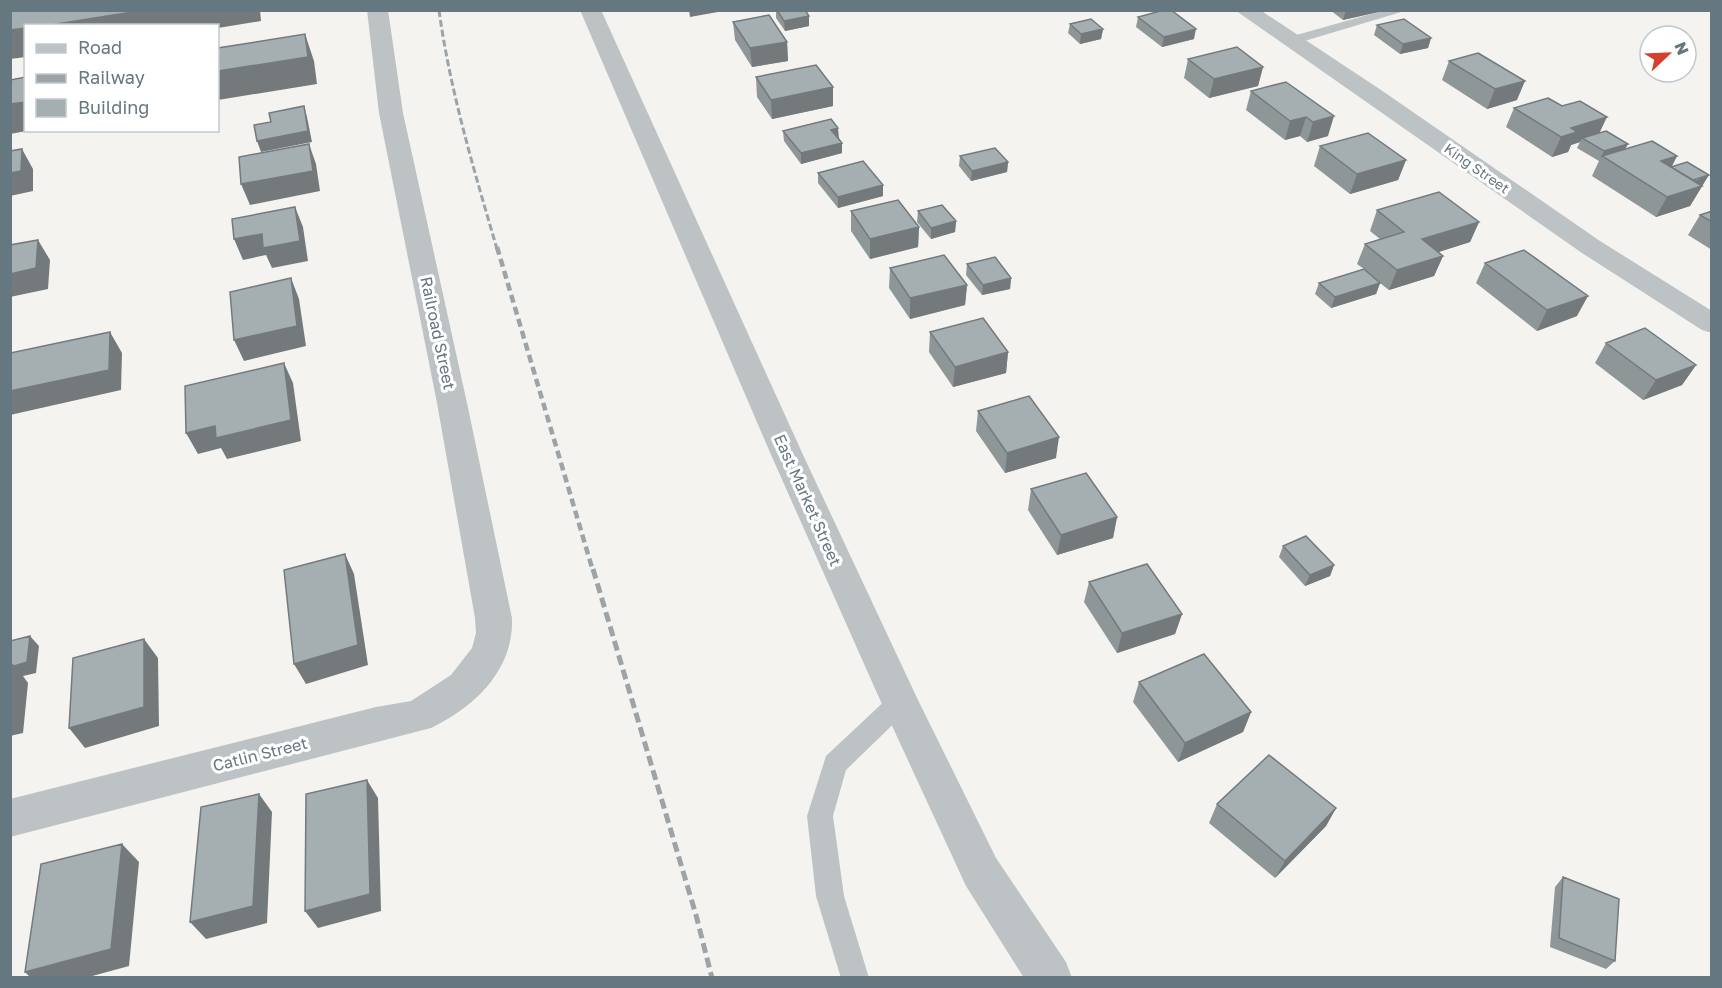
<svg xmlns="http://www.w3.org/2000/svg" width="1722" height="988" font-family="'Golos Text',sans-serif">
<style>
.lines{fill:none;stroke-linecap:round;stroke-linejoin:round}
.lane{fill:#bdc2c4;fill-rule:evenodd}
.street{fill:#bdc2c4;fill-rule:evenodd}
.rail-far2{stroke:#9da4a8;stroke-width:3;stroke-dasharray:7 3;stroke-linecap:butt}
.rail-far1{stroke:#9da4a8;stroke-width:4.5;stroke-dasharray:8 4.5;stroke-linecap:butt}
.rail{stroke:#9da4a8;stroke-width:5;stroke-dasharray:10 5;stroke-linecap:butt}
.wall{fill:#8e9698}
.shaded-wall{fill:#747a7c}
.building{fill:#a5aeb1;stroke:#747a7c;stroke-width:1.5}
.labels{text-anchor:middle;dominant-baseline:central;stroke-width:6;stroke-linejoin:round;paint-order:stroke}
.far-street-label{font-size:14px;fill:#65777f;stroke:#fff}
.street-label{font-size:16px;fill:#65777f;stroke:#fff}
</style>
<rect width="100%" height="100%" fill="#f4f3f0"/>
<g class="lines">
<!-- lane -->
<path class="lane" d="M 1385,10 L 1408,10 L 1291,45 L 1284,41 L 1286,38 Z
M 900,692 L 909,695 L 912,702 L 909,709 L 846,770 L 833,816 L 844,896 L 869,978 L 841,978 L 816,896 L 807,816 L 826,756 L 891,695 Z"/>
<!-- street -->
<path class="street" d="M 367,10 L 388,10 L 403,113 L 467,403 L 512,618 C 514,670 475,707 431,728 L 10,837 L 10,799 L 376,707 L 411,701 L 451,675 L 472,648 L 476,633 L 475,618 L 437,403 L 379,113 Z
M 580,10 L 601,10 L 804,457 L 918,700 L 996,858 L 1066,962 L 1072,978 L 1024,978 L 966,886 L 881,702 L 772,457 Z
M 1235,10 L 1260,10 L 1381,90 L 1600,241 L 1712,311 L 1712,333 L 1702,330 L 1582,253 Z"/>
<!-- rail-far2 -->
<path class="rail-far2" d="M 439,10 C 450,91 474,170 497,249"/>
<!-- rail-far1 -->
<path class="rail-far1" d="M 497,247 L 593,571"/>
<!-- rail -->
<path class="rail" d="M 593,569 L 696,915 L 712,978"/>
</g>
<!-- wall -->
<path class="wall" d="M 776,10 L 805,10 L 809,16 L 809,26 L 785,31 L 776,18 Z
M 1330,10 L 1387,10 L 1343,20 Z
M 1138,17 L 1194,39 L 1162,47 L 1136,27 Z
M 733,22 L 787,42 L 788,61 L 752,67 L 735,40 Z
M 1070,24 L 1103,29 L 1101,39 L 1080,44 L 1068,33 Z
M 1377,25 L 1431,38 L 1428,48 L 1400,54 L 1374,35 Z
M 1188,59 L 1263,67 L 1258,86 L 1209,98 L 1184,78 Z
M 1449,61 L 1517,100 L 1487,109 L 1442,80 Z
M 756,77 L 833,87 L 833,106 L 772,119 L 757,97 Z
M 1286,82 L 1328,136 L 1307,142 L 1300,136 L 1285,140 L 1246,110 L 1251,91 Z
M 1514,108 L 1600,132 L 1628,144 L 1625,149 L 1677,156 L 1671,167 L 1703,185 L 1702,186 L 1690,206 L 1656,217 L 1592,176 L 1599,161 L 1577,148 L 1580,142 L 1571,145 L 1568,152 L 1552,157 L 1506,127 Z
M 783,131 L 839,138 L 842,143 L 842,153 L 801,164 L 784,141 Z
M 1320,146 L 1406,160 L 1398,180 L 1350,194 L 1314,166 Z
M 960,156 L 1008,162 L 1007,172 L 971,181 L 959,166 Z
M 818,173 L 883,185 L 883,196 L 838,208 L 818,183 Z
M 1377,210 L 1479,222 L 1470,242 L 1438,252 L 1443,256 L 1434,276 L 1389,290 L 1380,283 L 1376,294 L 1331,308 L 1315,294 L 1319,283 L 1364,269 L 1357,264 L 1365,244 L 1380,239 L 1370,231 Z
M 851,211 L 919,227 L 918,247 L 870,259 L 851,231 Z
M 918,211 L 956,221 L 955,232 L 931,239 L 917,222 Z
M 1712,211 L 1712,250 L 1688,235 L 1700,215 Z
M 1485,263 L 1577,316 L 1537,331 L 1476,283 Z
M 967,264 L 1011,278 L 1010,289 L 982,295 L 966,275 Z
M 890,268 L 967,285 L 965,305 L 910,319 L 889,288 Z
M 930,332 L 1008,352 L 1006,373 L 953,387 L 929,352 Z
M 1606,343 L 1696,365 L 1682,385 L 1643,400 L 1595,363 Z
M 978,411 L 1056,458 L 1005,473 L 976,431 Z
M 1031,489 L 1117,517 L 1113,538 L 1057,555 L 1028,510 Z
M 1283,546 L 1334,565 L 1330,576 L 1305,586 L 1279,557 Z
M 1089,582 L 1182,614 L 1175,634 L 1117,653 L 1084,602 Z
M 1139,682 L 1251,712 L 1243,732 L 1178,762 L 1133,702 Z
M 1217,804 L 1336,808 L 1326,826 L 1275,878 L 1209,823 Z
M 1563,877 L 1615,961 L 1606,969 L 1550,947 L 1555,887 Z"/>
<!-- shaded-wall -->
<path class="shaded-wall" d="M 145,10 L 260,10 L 261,21 L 218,28 L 218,26 L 43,26 Z
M 689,10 L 729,10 L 690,17 Z
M 1346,10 L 1387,10 L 1343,20 Z
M 809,16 L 809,26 L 785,31 L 784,21 Z
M 26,28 L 26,57 L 10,59 L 10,30 Z
M 1103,29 L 1101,39 L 1080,44 L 1081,34 Z
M 1196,29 L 1194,39 L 1162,47 L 1164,37 Z
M 305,34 L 314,61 L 317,84 L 218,100 L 218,71 Z
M 1431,38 L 1428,48 L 1400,54 L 1403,44 Z
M 787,42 L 788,61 L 752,67 L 750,48 Z
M 1263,67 L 1258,86 L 1209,98 L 1214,79 Z
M 1525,81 L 1517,100 L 1487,109 L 1495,89 Z
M 833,87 L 833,106 L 772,119 L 771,100 Z
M 26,102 L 26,130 L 32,130 L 10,134 L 10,104 Z
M 304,106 L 307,117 L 312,142 L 261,152 L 257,141 Z
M 1334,116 L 1328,136 L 1307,142 L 1313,122 Z
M 1306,117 L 1300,136 L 1285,140 L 1290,121 Z
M 1607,117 L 1598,136 L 1582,138 L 1580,142 L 1571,145 L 1568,152 L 1552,157 L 1561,137 L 1571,128 Z
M 838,128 L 839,138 L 831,140 L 831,130 Z
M 842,143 L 842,153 L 801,164 L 801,153 Z
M 309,144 L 316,164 L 320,191 L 250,205 L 241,184 Z
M 1628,144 L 1622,154 L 1602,156 L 1599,162 L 1604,151 Z
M 22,149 L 33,169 L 33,191 L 10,196 L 10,173 Z
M 1677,156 L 1670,170 L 1661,161 Z
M 1406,160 L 1398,180 L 1350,194 L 1357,174 Z
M 1008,162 L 1007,172 L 971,181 L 972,171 Z
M 1709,175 L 1690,206 L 1656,217 L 1667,197 L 1690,182 Z
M 883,185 L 883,196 L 838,208 L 838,197 Z
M 295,207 L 303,227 L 308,261 L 272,268 L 266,255 L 243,260 L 234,239 Z
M 956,221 L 955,232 L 931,239 L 931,228 Z
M 1479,222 L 1470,242 L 1414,260 L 1422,239 Z
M 919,227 L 918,247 L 870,259 L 870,239 Z
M 38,240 L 50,260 L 48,289 L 10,297 L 10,274 Z
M 1443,256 L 1434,276 L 1389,290 L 1397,270 Z
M 291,278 L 299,299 L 306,346 L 244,361 L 234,340 Z
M 1011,278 L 1010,289 L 982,295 L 983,285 Z
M 1380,283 L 1376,294 L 1331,308 L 1335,297 Z
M 967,285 L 965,305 L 910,319 L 910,298 Z
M 1588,296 L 1577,316 L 1537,331 L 1547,310 Z
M 110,332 L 122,353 L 121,390 L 10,415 L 10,391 Z
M 1008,352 L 1006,373 L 953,387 L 955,367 Z
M 284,363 L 293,383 L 301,441 L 227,459 L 221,448 L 198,454 L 186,433 Z
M 1696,365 L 1682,385 L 1643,400 L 1656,380 Z
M 1059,437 L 1056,458 L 1005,473 L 1007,453 Z
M 1117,517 L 1113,538 L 1057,555 L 1061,535 Z
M 345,554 L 354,574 L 368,665 L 306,684 L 294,664 Z
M 1334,565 L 1330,576 L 1305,586 L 1310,575 Z
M 1182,614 L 1175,634 L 1117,653 L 1122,633 Z
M 30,636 L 39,646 L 36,673 L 23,676 L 28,683 L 23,733 L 10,736 L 11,663 Z
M 144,639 L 158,658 L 159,726 L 85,748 L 69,728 Z
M 1251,712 L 1243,732 L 1178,762 L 1185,743 Z
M 367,780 L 378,798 L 381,911 L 318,928 L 305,911 Z
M 259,794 L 272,812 L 267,923 L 206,939 L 190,922 Z
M 1336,808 L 1326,826 L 1275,878 L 1285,861 Z
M 122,844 L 139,862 L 129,966 L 85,978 L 31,978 L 25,972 Z"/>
<!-- building -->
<path class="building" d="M 10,10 L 145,10 L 44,26 L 26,26 L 26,28 L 10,30 Z
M 777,10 L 805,10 L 809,16 L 784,21 Z
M 1164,10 L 1171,10 L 1196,29 L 1164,37 L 1138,17 Z
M 769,15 L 787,42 L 750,48 L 733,22 Z
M 1091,19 L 1103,29 L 1081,34 L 1070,24 Z
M 1404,19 L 1431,38 L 1403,44 L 1377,25 Z
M 305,34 L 308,57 L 218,71 L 218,48 Z
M 1237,47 L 1263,67 L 1214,79 L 1188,59 Z
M 1478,53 L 1525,81 L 1495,89 L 1449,61 Z
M 816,65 L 833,87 L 771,100 L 756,77 Z
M 26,77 L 26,102 L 10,104 L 10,80 Z
M 1286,82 L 1334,116 L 1313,122 L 1306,117 L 1290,121 L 1251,91 Z
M 1548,98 L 1562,106 L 1580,101 L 1607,117 L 1571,128 L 1577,132 L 1561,137 L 1514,108 Z
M 304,106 L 308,131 L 257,141 L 254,125 L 271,122 L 269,113 Z
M 831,119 L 838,128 L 831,130 L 842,143 L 801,153 L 783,131 Z
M 1606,131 L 1628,144 L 1604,151 L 1582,138 Z
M 1368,133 L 1406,160 L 1357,174 L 1320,146 Z
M 1652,141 L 1677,156 L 1661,161 L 1702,186 L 1667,197 L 1602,156 Z
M 309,144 L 313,171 L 241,184 L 239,157 Z
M 995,148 L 1008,162 L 972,171 L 960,156 Z
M 22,149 L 21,171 L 10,173 L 10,151 Z
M 863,161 L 883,185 L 838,197 L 818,173 Z
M 1687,162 L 1709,175 L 1693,180 L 1671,167 Z
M 1439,192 L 1479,222 L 1422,239 L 1443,256 L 1397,270 L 1365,244 L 1404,232 L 1377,210 Z
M 898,200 L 919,227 L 870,239 L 851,211 Z
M 942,205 L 956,221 L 931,228 L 918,211 Z
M 295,207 L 300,241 L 263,248 L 262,234 L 234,239 L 232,219 Z
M 1712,211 L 1712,222 L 1700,215 Z
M 38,240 L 36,268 L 10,274 L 10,245 Z
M 1524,250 L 1588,296 L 1547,310 L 1485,263 Z
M 944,255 L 967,285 L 910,298 L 890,268 Z
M 995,257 L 1011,278 L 983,285 L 967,264 Z
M 1364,269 L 1380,283 L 1335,297 L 1319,283 Z
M 291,278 L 297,326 L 234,340 L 230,292 Z
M 983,318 L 1008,352 L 955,367 L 930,332 Z
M 1645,328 L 1696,365 L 1656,380 L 1606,343 Z
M 110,332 L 109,370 L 10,391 L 10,353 Z
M 284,363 L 291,420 L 216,438 L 215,426 L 186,433 L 185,386 Z
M 1029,396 L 1059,437 L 1007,453 L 978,411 Z
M 1086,473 L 1117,517 L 1061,535 L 1031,489 Z
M 1306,536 L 1334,565 L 1310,575 L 1283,546 Z
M 345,554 L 358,645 L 294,664 L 284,570 Z
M 1147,564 L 1182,614 L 1122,633 L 1089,582 Z
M 30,636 L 27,662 L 14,666 L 10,663 L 10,641 Z
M 144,639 L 144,707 L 69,728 L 73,658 Z
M 1204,654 L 1251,712 L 1185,743 L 1139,682 Z
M 1269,755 L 1336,808 L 1285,861 L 1217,804 Z
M 367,780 L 370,894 L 305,911 L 306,794 Z
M 259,794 L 253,906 L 190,922 L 201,807 Z
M 122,844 L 111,949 L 25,972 L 41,864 Z
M 1563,877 L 1619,899 L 1615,961 L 1559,938 Z"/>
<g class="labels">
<!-- far-street labels -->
<g class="far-street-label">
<text transform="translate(1477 168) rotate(35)">King Street</text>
</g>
<!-- street labels -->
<g class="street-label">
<text transform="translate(438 333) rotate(78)">Railroad Street</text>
<text transform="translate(808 500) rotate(66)">East Market Street</text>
<text transform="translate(260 754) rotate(-14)">Catlin Street</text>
</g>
</g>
<!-- border -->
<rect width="1722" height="988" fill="none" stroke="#65777f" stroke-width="24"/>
<!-- legend -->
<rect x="24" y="24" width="195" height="108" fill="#ffffff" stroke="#c1c9cc" stroke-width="1.5"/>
<rect x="36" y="44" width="30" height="9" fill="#bdc2c4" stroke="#c1c9cc" stroke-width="1.5"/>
<text x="78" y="54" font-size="18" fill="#65777f">Road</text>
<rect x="36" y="74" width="30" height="9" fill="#9da4a8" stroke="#c1c9cc" stroke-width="1.5"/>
<text x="78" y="84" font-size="18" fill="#65777f">Railway</text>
<rect x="36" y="99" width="30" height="18" fill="#a5aeb1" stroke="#c1c9cc" stroke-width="1.5"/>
<text x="78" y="114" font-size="18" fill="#65777f">Building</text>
<!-- north arrow -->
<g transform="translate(1668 54) rotate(67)"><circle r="28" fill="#ffffff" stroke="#c1c9cc" stroke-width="1.5"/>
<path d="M0-4.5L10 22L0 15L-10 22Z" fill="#d73f2c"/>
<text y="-9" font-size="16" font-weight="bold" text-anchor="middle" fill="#65777f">N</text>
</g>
</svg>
